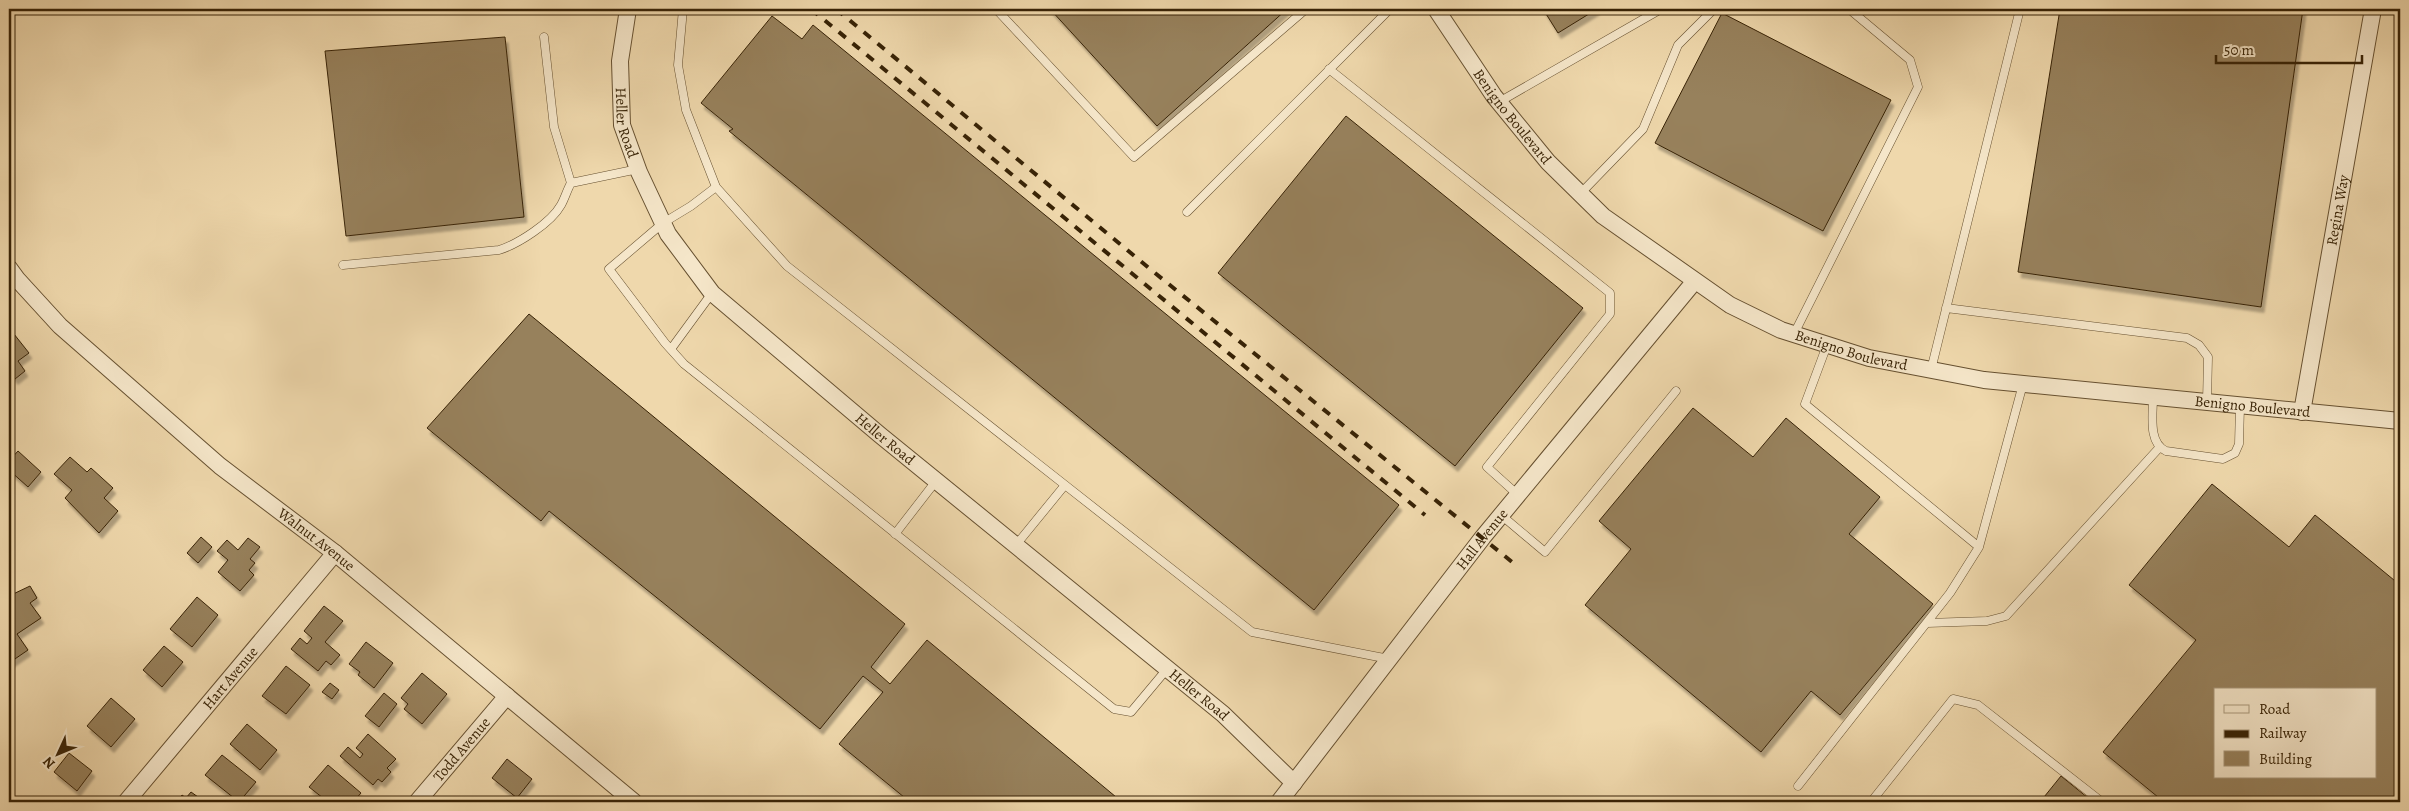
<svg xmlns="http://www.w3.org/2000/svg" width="2409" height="811" font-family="Alegreya,serif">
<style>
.building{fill:#97815c;stroke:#382306;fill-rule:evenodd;filter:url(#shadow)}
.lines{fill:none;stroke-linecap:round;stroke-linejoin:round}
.service-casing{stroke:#665030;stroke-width:9}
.minor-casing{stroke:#665030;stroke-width:18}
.service{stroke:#f5e6c9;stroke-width:8}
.minor{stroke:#f5e6c9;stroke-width:16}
.rail{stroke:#382306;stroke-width:4;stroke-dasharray:9 9;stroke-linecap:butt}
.labels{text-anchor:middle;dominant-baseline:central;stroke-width:4.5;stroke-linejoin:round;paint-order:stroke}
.street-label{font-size:15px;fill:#382306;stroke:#f5e6c9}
</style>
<defs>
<filter id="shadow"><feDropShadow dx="3" dy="5.5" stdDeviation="1" flood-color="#0004"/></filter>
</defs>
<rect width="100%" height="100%" fill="#efd8ac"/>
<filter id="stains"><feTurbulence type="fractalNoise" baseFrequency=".004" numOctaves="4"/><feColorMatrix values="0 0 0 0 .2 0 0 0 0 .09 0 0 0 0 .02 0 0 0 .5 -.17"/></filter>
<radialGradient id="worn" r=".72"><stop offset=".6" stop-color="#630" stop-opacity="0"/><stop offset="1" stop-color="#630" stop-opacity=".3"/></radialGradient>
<!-- building -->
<path class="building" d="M 1050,9 L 1287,9 L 1157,126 Z
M 1543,9 L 1597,9 L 1558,33 Z
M 2060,9 L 2303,9 L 2261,307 L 2018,272 Z
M 1722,13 L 1891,100 L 1823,231 L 1655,143 Z
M 772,16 L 802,39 L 813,25 L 1399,505 L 1314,610 L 729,131 L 733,129 L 701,103 Z
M 505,37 L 524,217 L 346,236 L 325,51 Z
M 1346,116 L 1583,308 L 1455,466 L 1218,273 Z
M 529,314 L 905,624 L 871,667 L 890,684 L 927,640 L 1116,797 L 1111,802 L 910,802 L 839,744 L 883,692 L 863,676 L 820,729 L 549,511 L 541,521 L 427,428 Z
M 10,329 L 29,353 L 18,361 L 25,371 L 15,379 L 9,372 L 9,330 Z
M 1693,408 L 1753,457 L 1786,418 L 1880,497 L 1849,534 L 1933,604 L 1840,715 L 1811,691 L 1761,752 L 1585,605 L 1631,549 L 1599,521 Z
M 18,451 L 41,472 L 28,487 L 9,470 L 9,461 Z
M 70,457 L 87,472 L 91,468 L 113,488 L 104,498 L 118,511 L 99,533 L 65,498 L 72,490 L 54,474 Z
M 2212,484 L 2289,547 L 2315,515 L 2400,585 L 2400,802 L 2164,802 L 2103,752 L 2196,640 L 2129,585 ZM 2215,690 L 2375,690 L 2375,777 L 2215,777 Z
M 201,537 L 212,547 L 198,563 L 187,553 Z
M 248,538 L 260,547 L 250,559 L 255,563 L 249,570 L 254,575 L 240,591 L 218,572 L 228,560 L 217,551 L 227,540 L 238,550 Z
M 30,586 L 37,598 L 30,603 L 41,618 L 17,634 L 28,650 L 9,663 L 9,596 Z
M 197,597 L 218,615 L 192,647 L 170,629 Z
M 324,606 L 343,621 L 325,642 L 340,655 L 331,665 L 326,661 L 318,671 L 291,649 L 300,638 L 307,644 L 312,638 L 304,631 Z
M 366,642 L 393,663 L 374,688 L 358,675 L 360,672 L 349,664 Z
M 164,646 L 183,662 L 162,687 L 143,670 Z
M 286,666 L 310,685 L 286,714 L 262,696 Z
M 422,673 L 447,694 L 422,724 L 404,709 L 408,704 L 401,698 Z
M 330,683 L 339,690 L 332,699 L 322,692 Z
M 384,693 L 397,704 L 379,727 L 365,716 Z
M 111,698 L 135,719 L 111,747 L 87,726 Z
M 247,724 L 277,750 L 260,770 L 230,744 Z
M 368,734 L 396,759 L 387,768 L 391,772 L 382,782 L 378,779 L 373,785 L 340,756 L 348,747 L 360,758 L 363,754 L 356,748 Z
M 69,753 L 92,771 L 77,791 L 54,772 Z
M 222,755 L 256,782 L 239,802 L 205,775 Z
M 507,759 L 532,779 L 517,798 L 492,778 Z
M 328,765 L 361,793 L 353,802 L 328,802 L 309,787 Z
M 2061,776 L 2093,802 L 2040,802 Z
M 191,792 L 205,802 L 177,802 L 182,795 L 186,798 Z"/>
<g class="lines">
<defs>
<path id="service" d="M 683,9 L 678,65 L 686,110 L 716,187
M 996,9 L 1134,157 L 1306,9
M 544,37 L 554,127 L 571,183 L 638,169
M 1329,69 L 1610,293 L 1610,314 L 1487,467 L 1518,495
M 1499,102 L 1661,9
M 1580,194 L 1643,129 L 1678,45 L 1714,9
M 1187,212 L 1390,9
M 343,265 L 499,250 C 518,244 551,223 561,205 C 565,198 567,190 571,183
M 1946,308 L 2187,338 L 2199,345 L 2208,357 L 2207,402
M 1794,334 L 1918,87 L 1910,60 L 1849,9
M 671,349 L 712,293
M 1931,370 L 2020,9
M 2153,397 C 2153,415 2148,443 2166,451 L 2223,459 L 2235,453 L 2239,444 L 2240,406
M 1065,485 L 787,266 L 716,187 L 691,206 L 663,223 L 609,269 L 665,343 L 684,364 L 1114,709 L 1131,712 L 1167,669
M 1501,515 L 1545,552 L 1676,391
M 895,534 L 936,481
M 1016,545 L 1065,485 L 1252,632 L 1389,659
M 1979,547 L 2023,384
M 1927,623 L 1987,621 L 2006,616 L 2159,448
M 1798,786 L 1950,593 L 1979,547 L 1805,404 L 1827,345
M 1871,802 L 1953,699 L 1978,705 L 2102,802"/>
<g id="minor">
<path id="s1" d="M 628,9 L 620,61 L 622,125 L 639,172 L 668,234 L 712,293 L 880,435 L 1223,714 L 1294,783"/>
<path id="s2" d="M 1436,9 L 1494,96 L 1548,162 L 1603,216 L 1730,305 L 1781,330 L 1869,358 L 1984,380 L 2400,421"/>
<path id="s3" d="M 9,268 L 17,279 L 60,326 L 220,466 L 335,553 L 634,802"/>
<path id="s4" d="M 2302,412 L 2373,9"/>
<path id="s5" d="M 126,802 L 335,553"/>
<path id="s6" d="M 417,802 L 507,696"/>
<path id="s7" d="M 1279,802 L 1483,537 L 1694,282"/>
</g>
</defs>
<!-- service casing -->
<use href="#service" class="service-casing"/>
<!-- minor casing -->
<use href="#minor" class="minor-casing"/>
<!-- service -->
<use href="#service" class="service"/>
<!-- minor -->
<use href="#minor" class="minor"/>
<!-- rail -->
<path class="rail" d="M 811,9 L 1425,515
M 836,9 L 1155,273 L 1517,566"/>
</g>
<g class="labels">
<!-- street labels -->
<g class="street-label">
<text stroke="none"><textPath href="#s2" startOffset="132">Benigno Boulevard</textPath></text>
<text stroke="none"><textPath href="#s1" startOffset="115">Heller Road</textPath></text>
<text stroke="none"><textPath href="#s4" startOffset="205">Regina Way</textPath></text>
<text stroke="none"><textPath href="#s2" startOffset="552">Benigno Boulevard</textPath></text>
<text stroke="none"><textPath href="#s2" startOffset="958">Benigno Boulevard</textPath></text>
<text stroke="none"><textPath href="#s1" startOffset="535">Heller Road</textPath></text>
<text stroke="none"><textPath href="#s7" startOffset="332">Hall Avenue</textPath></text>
<text stroke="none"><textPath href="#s3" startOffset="411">Walnut Avenue</textPath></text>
<text stroke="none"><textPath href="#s5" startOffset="162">Hart Avenue</textPath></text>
<text stroke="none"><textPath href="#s1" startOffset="940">Heller Road</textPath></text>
<text stroke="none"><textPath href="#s6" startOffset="69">Todd Avenue</textPath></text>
</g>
</g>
<!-- margin -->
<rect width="2409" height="811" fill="none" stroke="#efd8ac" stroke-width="30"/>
<rect x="10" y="10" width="2389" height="791" fill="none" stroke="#382306" stroke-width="2.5"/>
<rect x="15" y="15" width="2379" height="781" fill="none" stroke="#382306"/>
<!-- legend -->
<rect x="2214" y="688" width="162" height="90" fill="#f5e6c9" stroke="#a9987b"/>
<rect x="2224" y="705" width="25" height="8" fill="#f5e6c9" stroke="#a9987b"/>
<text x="2259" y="714" font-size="15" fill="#382306">Road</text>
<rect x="2224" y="730" width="25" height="8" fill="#382306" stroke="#a9987b"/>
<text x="2259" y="738" font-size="15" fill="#382306">Railway</text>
<rect x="2224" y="751" width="25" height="15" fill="#97815c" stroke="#a9987b"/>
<text x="2259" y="764" font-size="15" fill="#382306">Building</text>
<!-- north arrow -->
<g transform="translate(58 754) rotate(226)" stroke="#f5e6c9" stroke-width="4" paint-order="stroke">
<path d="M0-4L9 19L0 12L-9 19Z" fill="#382306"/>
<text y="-8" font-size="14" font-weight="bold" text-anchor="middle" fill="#382306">N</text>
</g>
<!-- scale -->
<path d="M2216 55v8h146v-8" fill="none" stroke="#382306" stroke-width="2.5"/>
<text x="2224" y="55" font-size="15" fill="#382306" stroke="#f5e6c9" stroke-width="4" paint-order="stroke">50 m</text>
<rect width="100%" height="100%" filter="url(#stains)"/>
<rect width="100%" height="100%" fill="url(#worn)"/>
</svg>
